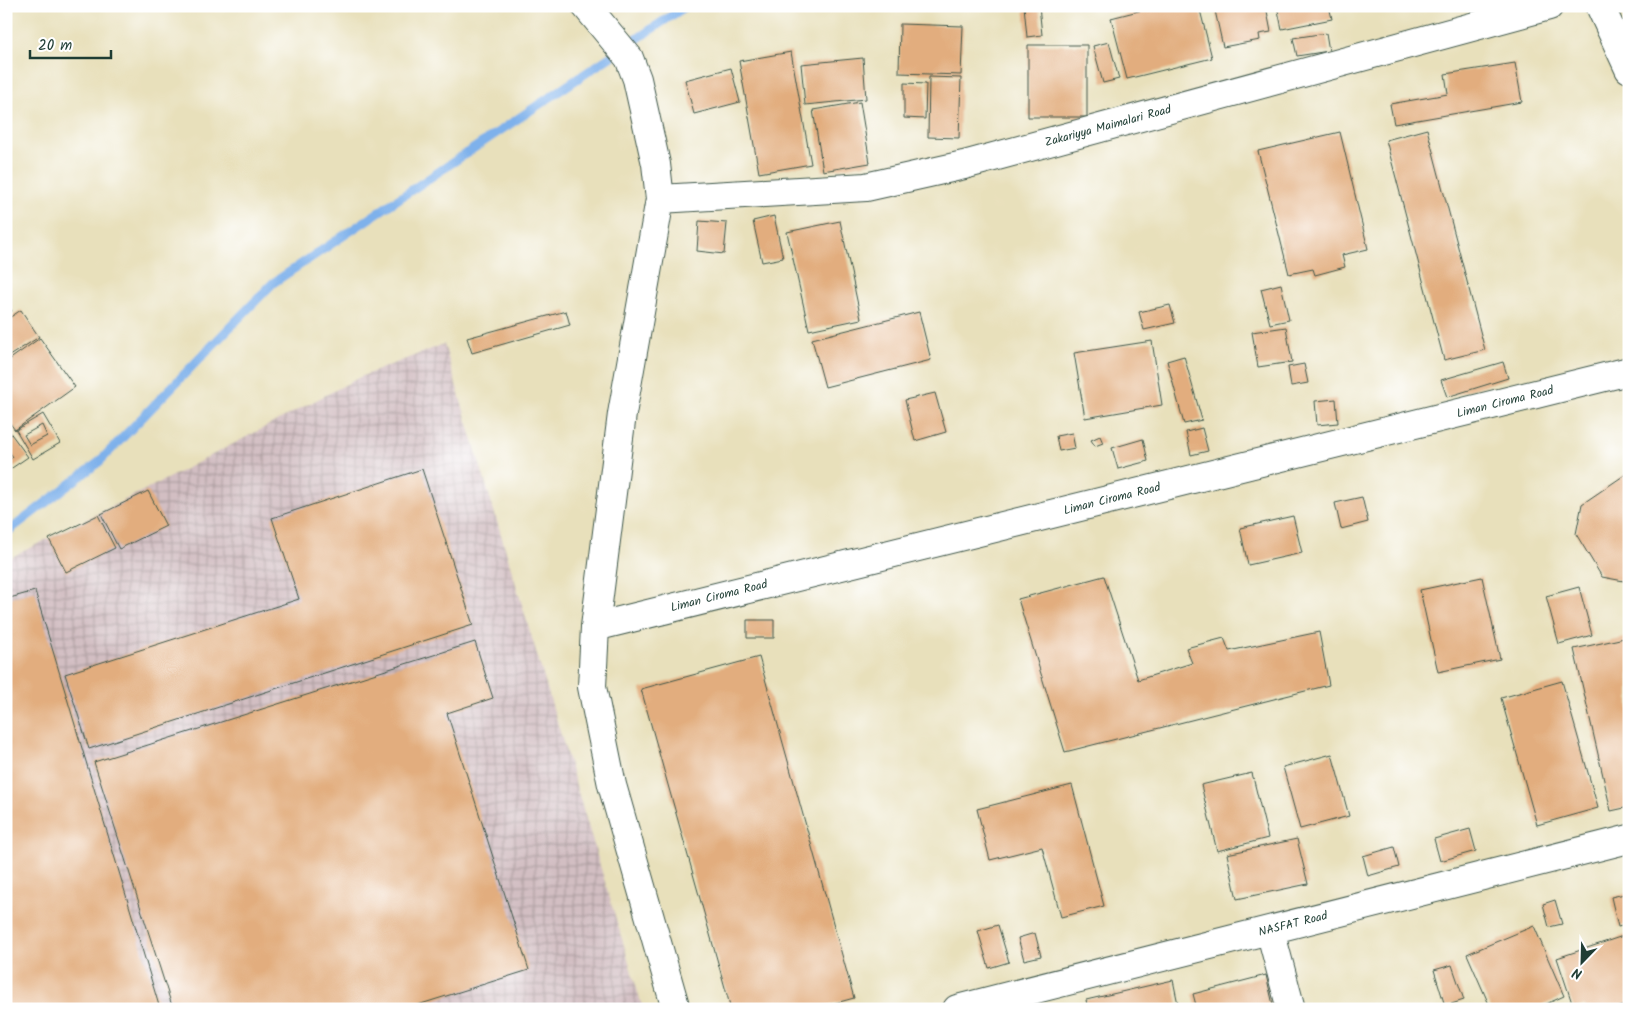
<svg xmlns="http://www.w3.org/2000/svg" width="1635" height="1015" font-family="Kalam,sans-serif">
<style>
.industrial{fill:url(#industrial-grid)}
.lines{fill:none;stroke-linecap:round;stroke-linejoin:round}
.stream{stroke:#7eb1eb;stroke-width:9}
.building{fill:#e2ad7e;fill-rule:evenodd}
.minor-casing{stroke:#3d5548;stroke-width:30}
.minor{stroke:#fff;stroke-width:28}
.labels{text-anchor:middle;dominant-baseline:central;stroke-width:4;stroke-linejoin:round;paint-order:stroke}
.street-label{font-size:12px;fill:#1f3d34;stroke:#fff}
</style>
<defs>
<pattern id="industrial-grid" width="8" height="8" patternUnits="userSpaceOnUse" patternTransform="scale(1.25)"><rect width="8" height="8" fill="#d2bec2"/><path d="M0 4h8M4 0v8" fill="none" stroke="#aa9c9e"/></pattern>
</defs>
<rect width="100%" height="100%" fill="#fff"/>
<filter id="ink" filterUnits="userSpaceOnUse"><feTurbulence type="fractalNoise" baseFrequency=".02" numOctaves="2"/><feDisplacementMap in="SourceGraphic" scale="10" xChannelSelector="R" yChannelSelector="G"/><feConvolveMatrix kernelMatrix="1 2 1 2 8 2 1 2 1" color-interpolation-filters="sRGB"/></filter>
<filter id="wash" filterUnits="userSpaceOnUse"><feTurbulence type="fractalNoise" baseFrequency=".0096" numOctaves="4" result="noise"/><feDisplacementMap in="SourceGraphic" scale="20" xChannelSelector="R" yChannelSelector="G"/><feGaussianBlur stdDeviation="1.12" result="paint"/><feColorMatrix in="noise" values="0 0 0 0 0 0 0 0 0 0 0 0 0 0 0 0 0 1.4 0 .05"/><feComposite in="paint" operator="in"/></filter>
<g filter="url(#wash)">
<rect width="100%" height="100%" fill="#e8e0bb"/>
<!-- industrial -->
<path class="industrial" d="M 444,344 L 643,1009 L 6,1009 L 6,560 L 176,474 L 360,377 Z"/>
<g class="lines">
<!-- stream -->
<path class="stream" d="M 6,533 L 99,462 L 273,283 L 686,6"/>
</g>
<g id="blocks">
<!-- building -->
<path class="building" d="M 1024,6 L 1039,6 L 1042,35 L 1027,37 Z
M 1158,6 L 1199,6 L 1212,58 L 1127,79 L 1111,18 Z
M 1214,6 L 1266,6 L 1271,32 L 1259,34 L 1260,40 L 1223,47 Z
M 1277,6 L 1329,6 L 1332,19 L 1282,29 Z
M 900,24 L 963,26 L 961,75 L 899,73 Z
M 1326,33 L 1329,51 L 1297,56 L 1293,38 Z
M 1109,42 L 1119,79 L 1103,83 L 1093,46 Z
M 1028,45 L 1087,45 L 1087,117 L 1028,117 Z
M 791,52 L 811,164 L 759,173 L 739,61 Z
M 863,58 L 866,99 L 805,105 L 801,64 Z
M 1515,63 L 1522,102 L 1394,124 L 1390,104 L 1448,94 L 1445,74 Z
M 731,68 L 740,102 L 694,114 L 685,80 Z
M 929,77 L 961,78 L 959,138 L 928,137 Z
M 904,83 L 926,84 L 925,119 L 904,118 Z
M 860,102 L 870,163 L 823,171 L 813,110 Z
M 1427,129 L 1485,350 L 1444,360 L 1386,140 Z
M 1340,132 L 1368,249 L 1342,255 L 1345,267 L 1315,275 L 1313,269 L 1289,274 L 1258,151 Z
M 774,216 L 783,258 L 762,262 L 753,221 Z
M 699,221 L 727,223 L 724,254 L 697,251 Z
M 840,221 L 861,319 L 809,330 L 787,232 Z
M 1281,284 L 1289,320 L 1270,324 L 1261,289 Z
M 6,303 L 12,311 L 6,316 Z
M 1170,305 L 1175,323 L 1144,330 L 1139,312 Z
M 21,310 L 39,337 L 6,358 L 6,320 Z
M 566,311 L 570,325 L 472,353 L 467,338 Z
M 919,312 L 931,360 L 825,387 L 812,339 Z
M 1286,327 L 1292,362 L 1258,367 L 1252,332 Z
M 40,338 L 75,387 L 15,430 L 6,418 L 6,362 Z
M 1152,341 L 1162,405 L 1085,418 L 1074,353 Z
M 1184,356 L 1202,420 L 1184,424 L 1167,361 Z
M 1503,362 L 1508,378 L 1447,397 L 1441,380 Z
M 1304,364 L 1308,383 L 1291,386 L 1288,367 Z
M 935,393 L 946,432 L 915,441 L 905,400 Z
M 1336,399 L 1338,423 L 1317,425 L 1315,401 Z
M 43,414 L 60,443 L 33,459 L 16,430 ZM 42,425 L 47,436 L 30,445 L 24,435 Z
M 6,427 L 28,457 L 6,472 L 6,461 L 13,457 L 6,447 Z
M 1202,428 L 1208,451 L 1191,455 L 1186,432 Z
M 1072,433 L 1075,448 L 1059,451 L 1056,436 Z
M 1100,436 L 1103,443 L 1095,446 L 1091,440 Z
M 1143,439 L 1148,461 L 1118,469 L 1112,448 Z
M 422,469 L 473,625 L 89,749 L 65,674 L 299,599 L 272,518 Z
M 1629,472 L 1629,582 L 1602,577 L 1576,534 L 1582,504 Z
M 148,491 L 166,526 L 119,549 L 101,514 Z
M 1362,497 L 1368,522 L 1341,529 L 1335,503 Z
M 98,515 L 115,548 L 66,572 L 49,539 Z
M 1293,516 L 1302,553 L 1248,565 L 1240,528 Z
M 1104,576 L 1138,680 L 1192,663 L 1186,648 L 1224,638 L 1229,651 L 1319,632 L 1329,685 L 1065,752 L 1018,599 Z
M 1482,577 L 1500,659 L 1438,672 L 1420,590 Z
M 1579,587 L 1592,635 L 1559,644 L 1546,596 Z
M 35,591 L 160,1009 L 6,1009 L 6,599 Z
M 747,620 L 774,620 L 774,638 L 747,638 Z
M 1629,637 L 1629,807 L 1611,811 L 1574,649 Z
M 475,642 L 493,698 L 447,713 L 529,970 L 405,1009 L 173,1009 L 94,762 Z
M 759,657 L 854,998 L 814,1009 L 731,1009 L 641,689 Z
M 1562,681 L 1598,808 L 1537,825 L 1501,698 Z
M 1332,754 L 1349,816 L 1300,829 L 1283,767 Z
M 1252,773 L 1268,838 L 1217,851 L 1201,785 Z
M 1072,785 L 1104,906 L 1061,917 L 1042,847 L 990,860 L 977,809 Z
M 1470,829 L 1476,851 L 1440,861 L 1434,839 Z
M 1297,839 L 1308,884 L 1237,899 L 1227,854 Z
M 1394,847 L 1399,867 L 1368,876 L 1363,856 Z
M 1629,893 L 1629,924 L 1618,927 L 1611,897 Z
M 1555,900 L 1562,924 L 1549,927 L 1543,904 Z
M 998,925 L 1009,962 L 989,968 L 978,931 Z
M 1534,926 L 1564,996 L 1535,1009 L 1491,1009 L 1467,954 Z
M 1035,933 L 1041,956 L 1024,960 L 1018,938 Z
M 1629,934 L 1629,1004 L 1614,1009 L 1586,1009 L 1585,1006 L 1574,1009 L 1557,958 Z
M 1452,965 L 1464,1000 L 1445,1006 L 1434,970 Z
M 1266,975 L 1274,1009 L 1197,1009 L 1193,994 Z
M 1173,980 L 1179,1009 L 1088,1009 L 1086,1000 Z"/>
</g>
</g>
<g filter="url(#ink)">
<use href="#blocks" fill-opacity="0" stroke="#3d5548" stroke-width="1"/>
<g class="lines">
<defs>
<path id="minor" d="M 586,6 L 629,58 L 637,79 L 656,164 L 660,199 L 622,414 L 595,627 L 592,687 L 612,785 L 676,1009
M 1600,6 L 1629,69
M 660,199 L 866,187 L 964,165 L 1549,6
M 595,627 L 1629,371
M 1270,930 L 1291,1009
M 957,1009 L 1629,839"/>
</defs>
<!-- minor casing -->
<use href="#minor" class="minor-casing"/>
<!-- minor -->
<use href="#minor" class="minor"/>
</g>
</g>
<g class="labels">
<!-- street labels -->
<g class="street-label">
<text transform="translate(1108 126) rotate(-15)">Zakariyya Maimalari Road</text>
<text transform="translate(1505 402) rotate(-14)">Liman Ciroma Road</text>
<text transform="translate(1112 499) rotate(-14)">Liman Ciroma Road</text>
<text transform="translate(719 596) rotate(-14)">Liman Ciroma Road</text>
<text transform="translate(1293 924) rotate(-14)">NASFAT Road</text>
</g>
</g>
<!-- margin -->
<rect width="1635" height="1015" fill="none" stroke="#fff" stroke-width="25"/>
<!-- north arrow -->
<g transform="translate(1582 962) rotate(203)" stroke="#ffffff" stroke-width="4" paint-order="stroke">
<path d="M0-4L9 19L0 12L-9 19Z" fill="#1f3d34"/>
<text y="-8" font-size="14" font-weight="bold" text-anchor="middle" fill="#1f3d34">N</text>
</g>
<!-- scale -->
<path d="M30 50v8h81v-8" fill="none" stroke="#1f3d34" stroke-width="2.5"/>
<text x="38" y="50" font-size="15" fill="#1f3d34" stroke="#ffffff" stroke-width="4" paint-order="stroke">20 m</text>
</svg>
